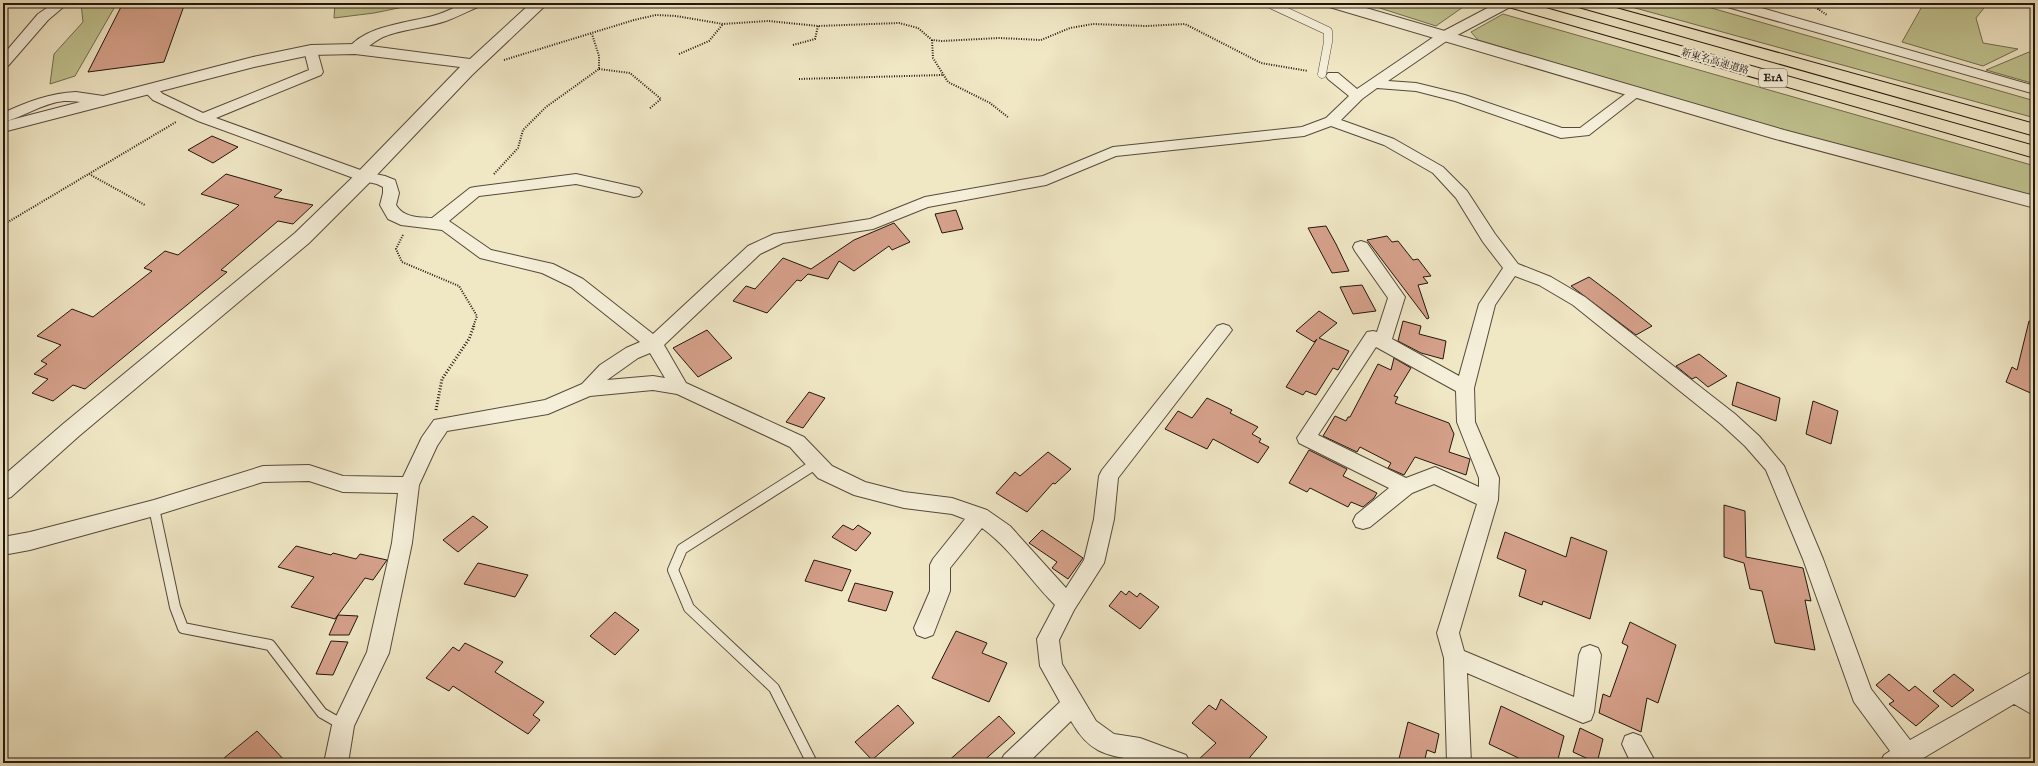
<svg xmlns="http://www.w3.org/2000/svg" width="2038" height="766" font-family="'IM FELL English','Noto Serif JP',serif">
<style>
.green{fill:#c0c390;stroke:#716c50}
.building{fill:#d6a18b;stroke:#22160f}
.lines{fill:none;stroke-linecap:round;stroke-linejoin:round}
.service-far1-casing{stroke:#564a3c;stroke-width:9}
.service-casing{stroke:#564a3c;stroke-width:12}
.minor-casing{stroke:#564a3c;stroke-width:2}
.tertiary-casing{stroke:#564a3c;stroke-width:2}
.motorway-casing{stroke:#22160f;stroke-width:2}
.path-far1{stroke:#22160f;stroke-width:2;stroke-dasharray:1 1.5;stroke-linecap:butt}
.path{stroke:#22160f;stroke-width:3;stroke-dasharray:1 2;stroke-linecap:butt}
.service-far1{stroke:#f5efd9;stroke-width:8}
.service{stroke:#f5efd9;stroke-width:10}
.minor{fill:#f5efd9;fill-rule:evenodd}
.tertiary{fill:#f5efd9;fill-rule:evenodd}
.motorway{fill:#f0e7c5;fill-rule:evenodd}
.labels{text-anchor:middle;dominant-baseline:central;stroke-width:4;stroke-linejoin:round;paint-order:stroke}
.far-street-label{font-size:10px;fill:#22160f;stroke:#f5efd9}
.shield{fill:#f5efd9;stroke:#61574c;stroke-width:1}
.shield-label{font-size:11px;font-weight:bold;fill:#22160f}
</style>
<rect width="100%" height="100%" fill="#f0e7c5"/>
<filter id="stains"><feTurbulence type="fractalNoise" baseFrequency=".005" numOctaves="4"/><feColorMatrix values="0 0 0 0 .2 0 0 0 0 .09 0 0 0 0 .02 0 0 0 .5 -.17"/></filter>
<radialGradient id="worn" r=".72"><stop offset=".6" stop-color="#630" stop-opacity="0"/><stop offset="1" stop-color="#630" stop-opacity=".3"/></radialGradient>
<!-- green -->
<path class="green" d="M 81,3 L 117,3 L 75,76 L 50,84 L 54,54 L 83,22 Z
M 335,3 L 423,3 L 374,13 L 334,18 Z
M 1364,3 L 1460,3 L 1466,5 L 1436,26 Z
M 1617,3 L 1694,3 L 2035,101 L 2035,118 Z
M 1924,3 L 1988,3 L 1976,18 L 1983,43 L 2018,49 L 1983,66 L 1902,42 Z
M 1503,14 L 2035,166 L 2035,199 L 1845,149 L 1478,40 L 1471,32 Z
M 2029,52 L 2035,54 L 2035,84 L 1986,70 Z"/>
<!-- building -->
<path class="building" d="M 123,3 L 185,3 L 164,62 L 88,72 Z
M 212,136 L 238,147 L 213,163 L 188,150 Z
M 226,174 L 282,190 L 274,197 L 313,205 L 293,224 L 278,221 L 221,270 L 227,272 L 85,389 L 73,385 L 53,401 L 32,393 L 48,379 L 34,374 L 47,364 L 41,361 L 61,345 L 37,336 L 72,309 L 93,317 L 152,271 L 144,268 L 165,251 L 178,255 L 237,207 L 239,205 L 201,194 Z
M 956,210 L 963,229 L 942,233 L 935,214 Z
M 894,223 L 910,242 L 892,250 L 889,246 L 854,271 L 839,261 L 828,279 L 808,274 L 801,281 L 797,280 L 767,313 L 733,301 L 746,286 L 755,289 L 783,258 L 811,269 L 854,240 Z
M 1326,226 L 1336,244 L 1349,271 L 1332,273 L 1308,228 Z
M 1387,236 L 1392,242 L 1398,241 L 1413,260 L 1418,259 L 1431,276 L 1423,277 L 1428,283 L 1418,285 L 1429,318 L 1427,319 L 1367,240 Z
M 1589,277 L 1617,298 L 1652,326 L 1636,335 L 1571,286 Z
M 1362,285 L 1376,311 L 1353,314 L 1340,287 Z
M 1319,311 L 1337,323 L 1319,338 L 1349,351 L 1338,370 L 1333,368 L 1316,395 L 1306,391 L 1303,395 L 1286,387 L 1317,339 L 1314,342 L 1296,331 Z
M 1403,321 L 1421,326 L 1419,334 L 1446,341 L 1443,359 L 1421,353 L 1398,341 Z
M 2029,321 L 2035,322 L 2035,395 L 2006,382 L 2012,367 L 2017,370 Z
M 707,330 L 732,358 L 698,377 L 673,348 Z
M 1699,354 L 1727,376 L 1708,387 L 1696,377 L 1692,379 L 1676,366 Z
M 1394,358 L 1411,368 L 1394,396 L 1398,397 L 1395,403 L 1449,423 L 1454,434 L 1449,452 L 1470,459 L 1466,475 L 1415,457 L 1404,475 L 1388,468 L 1391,463 L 1360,447 L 1357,452 L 1323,436 L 1335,416 L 1346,421 L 1348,417 L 1350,417 L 1378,364 L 1391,370 Z
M 1737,382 L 1780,398 L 1776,421 L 1732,405 Z
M 809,392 L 825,398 L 803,428 L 786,422 Z
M 1207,398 L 1232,410 L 1230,413 L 1258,427 L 1252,434 L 1261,439 L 1259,442 L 1269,447 L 1258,463 L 1213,439 L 1207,449 L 1165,429 L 1178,411 L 1192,418 Z
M 1813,401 L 1838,411 L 1831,444 L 1806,434 Z
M 1309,450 L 1347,469 L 1343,476 L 1377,493 L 1374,498 L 1363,507 L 1351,502 L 1348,507 L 1310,488 L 1307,492 L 1289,483 Z
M 1048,452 L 1071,469 L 1055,484 L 1053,483 L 1027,512 L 996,493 L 1015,472 L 1020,476 Z
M 1724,505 L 1745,511 L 1746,557 L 1803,568 L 1811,601 L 1805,600 L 1815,650 L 1775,643 L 1762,591 L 1750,589 L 1744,563 L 1724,557 Z
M 473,516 L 488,527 L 458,552 L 443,540 Z
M 843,525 L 853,530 L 858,525 L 871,533 L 856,551 L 832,537 Z
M 1042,530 L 1083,558 L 1068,579 L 1052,568 L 1057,562 L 1029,543 Z
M 1505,532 L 1566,557 L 1571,537 L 1607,551 L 1590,619 L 1543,601 L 1542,605 L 1519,596 L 1526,570 L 1497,558 Z
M 296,546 L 331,555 L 333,553 L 356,559 L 360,554 L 387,560 L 373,580 L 365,578 L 335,619 L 291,607 L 314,577 L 278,567 Z
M 814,560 L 851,570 L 842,591 L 805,581 Z
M 478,563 L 528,575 L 515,597 L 464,584 Z
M 855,583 L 893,592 L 886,611 L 848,601 Z
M 1121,591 L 1126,595 L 1129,591 L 1137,597 L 1140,593 L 1159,607 L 1140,629 L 1109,606 Z
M 615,612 L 639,630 L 615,655 L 590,636 Z
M 338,615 L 358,616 L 349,635 L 329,635 Z
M 1630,622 L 1676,645 L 1658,703 L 1647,698 L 1641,732 L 1599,713 L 1603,694 L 1610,697 L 1628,646 L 1622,643 Z
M 956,631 L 987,643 L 982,653 L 1007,663 L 989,702 L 932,678 Z
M 331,641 L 348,642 L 333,675 L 316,674 Z
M 465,643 L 503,662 L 495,672 L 544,702 L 533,715 L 540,720 L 528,734 L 453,686 L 449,691 L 426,678 L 453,647 L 459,651 Z
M 1889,674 L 1909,691 L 1915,686 L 1939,706 L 1916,726 L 1889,704 L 1894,701 L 1876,685 Z
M 1954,674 L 1974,690 L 1952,707 L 1933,691 Z
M 1221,699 L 1267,737 L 1245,763 L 1195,763 L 1216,743 L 1192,723 L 1209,705 L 1216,710 Z
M 898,705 L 914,723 L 872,760 L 855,742 Z
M 1501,706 L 1564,736 L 1557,763 L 1529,763 L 1489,744 Z
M 999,716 L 1015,733 L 981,763 L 946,763 Z
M 1408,722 L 1439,734 L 1435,753 L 1427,750 L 1424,763 L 1398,763 Z
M 1580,728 L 1603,739 L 1597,763 L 1573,752 Z
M 257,731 L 287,763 L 218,763 Z"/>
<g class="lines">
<defs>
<path id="service-far1" d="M 1268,3 L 1328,31 L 1328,42 L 1322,74"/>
<path id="service" d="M 154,508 L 175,607 L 183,628 L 270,645 L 322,713 L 343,725
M 812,763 L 774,688 L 689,608 L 673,570 L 682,549 L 817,463"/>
<path id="minor" d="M 54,3 L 68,3 L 48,20 L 8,66 L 3,67 L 3,55 L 38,14 Z
M 464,3 L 481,3 L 480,6 C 468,11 457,17 446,21 C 425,28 403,29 383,37 C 372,42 362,55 350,52 L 348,49 C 365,25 410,23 436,15 C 446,12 455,7 464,3 Z
M 1497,3 L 1513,3 L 1512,6 L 1448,40 L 1388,81 L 1416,83 L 1465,95 L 1562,128 L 1580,128 L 1632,89 L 1642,89 L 1644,92 L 1589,135 L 1561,138 L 1455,101 L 1416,91 L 1377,88 L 1362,99 L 1341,120 L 1394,139 L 1443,167 L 1467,191 L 1495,234 L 1518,264 L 1551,277 L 1585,297 L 1735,414 L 1759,436 L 1784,466 L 1823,559 L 1871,689 L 1910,740 L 2035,670 L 2035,716 L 2014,704 L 1915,763 L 1880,763 L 1884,755 L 1890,751 L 1854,702 L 1803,559 L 1766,470 L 1745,446 L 1721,424 L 1573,305 L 1539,285 L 1515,276 L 1495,305 L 1474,388 L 1475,422 L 1499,478 L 1498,500 L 1459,633 L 1464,651 L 1574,697 L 1579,655 L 1582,648 L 1590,645 L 1598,648 L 1601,655 L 1594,712 L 1591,720 L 1583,723 L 1467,673 L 1471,763 L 1447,763 L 1444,658 L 1437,633 L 1477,504 L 1434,484 L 1412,493 L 1370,527 L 1363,529 L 1356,527 L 1353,521 L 1356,515 L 1389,488 L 1299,443 L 1297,438 L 1367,332 L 1373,331 L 1377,332 L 1388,298 L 1355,251 L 1353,247 L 1355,243 L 1361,241 L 1367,243 L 1405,297 L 1392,339 L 1459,376 L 1479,304 L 1503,268 L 1483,242 L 1456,198 L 1433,173 L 1384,145 L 1331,126 L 1304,136 L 1116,156 L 1046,185 L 928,207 L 873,229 L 783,243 L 760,254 L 664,345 L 686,383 L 804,437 L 832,466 L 865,482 L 904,492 L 952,498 L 987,510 L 1010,526 L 1066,588 L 1084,560 L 1094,519 L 1099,476 L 1102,470 L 1217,326 L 1223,324 L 1229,326 L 1232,330 L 1229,334 L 1118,478 L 1114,519 L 1104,563 L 1074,610 L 1059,640 L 1062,664 L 1096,721 L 1114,734 L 1140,738 L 1186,755 L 1190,763 C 1176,763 1162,764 1149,763 C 1145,763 1141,760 1137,760 C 1104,755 1089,752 1071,721 L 1028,763 L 1000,763 L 1004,755 L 1060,702 L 1040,666 L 1037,639 L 1055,605 C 1030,580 1010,548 982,528 L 950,568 L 950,591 L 933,635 L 925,638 L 917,635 L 914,628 L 930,591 L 930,565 L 933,559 L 965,519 L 952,514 L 904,508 L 854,495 L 818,478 L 790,447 L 677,394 L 653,390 L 590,396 L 548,414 L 447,431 L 437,446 L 419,485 L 412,543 L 389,653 L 354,726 L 348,763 L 324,763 L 332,725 L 367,652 L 392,543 L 398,493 L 343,492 L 309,481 L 263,482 L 154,516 L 30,550 L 3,555 L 3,537 L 30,532 L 154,500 L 263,466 L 309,465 L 343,476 L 403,477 L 422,437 L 434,420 L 545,400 L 582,384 L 600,365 L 626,348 L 640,342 L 571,287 L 542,273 L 480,258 L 442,230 L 401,225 L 388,219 L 380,205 L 383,193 L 383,187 L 377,184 L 359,180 L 198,121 L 153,100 L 142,89 L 144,86 L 154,86 L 163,94 L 203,113 L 309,70 L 304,50 L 306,47 L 316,47 L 323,72 L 321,75 L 216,118 L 366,172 L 385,176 L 395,180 L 399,193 L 396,205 C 404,218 418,217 432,218 L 470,188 L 475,187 L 576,174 L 639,188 L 642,192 L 639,196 L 634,197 L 576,184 L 479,196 L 449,221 L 491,250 L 553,264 L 583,279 L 653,334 L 748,246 L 774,234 L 870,219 L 925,197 L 1043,176 L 1113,147 L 1302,127 L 1326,118 L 1349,96 L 1328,79 L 1326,76 L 1328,73 L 1338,73 L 1357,89 L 1438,34 ZM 1376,347 L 1456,391 L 1457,422 L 1479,478 L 1479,487 L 1435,467 L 1406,478 L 1318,435 ZM 650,353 L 665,378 L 653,376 L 607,380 L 638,358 Z
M 1723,3 L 1744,3 L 2035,86 L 2035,94 L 1724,6 Z
M 76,92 L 110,97 L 112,100 L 110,103 C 97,106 79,100 64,101 C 42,103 24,117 3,122 L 3,113 C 27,102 50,93 76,92 Z
M 1633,733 L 1641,736 L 1656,763 L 1631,763 L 1622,744 L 1625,736 Z"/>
<path id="tertiary" d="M 531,3 L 548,3 L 472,75 L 371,181 L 309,243 L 79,436 L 11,497 L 3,500 L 3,476 L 63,424 L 295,233 L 357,173 L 460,67 L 355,54 L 311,55 L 254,67 L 3,132 L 3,122 L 253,57 L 311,45 L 355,44 L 470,59 Z
M 1324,3 L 1349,3 L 1784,130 L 2035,196 L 2035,208 L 1772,138 L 1326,6 Z"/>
<path id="motorway" d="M 1503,3 L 1528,3 L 2035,146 L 2035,158 L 1505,6 Z
M 1573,3 L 1598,3 L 2035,124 L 2035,136 L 1575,6 Z"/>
</defs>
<!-- service-far1 casing -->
<use href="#service-far1" class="service-far1-casing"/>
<!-- service casing -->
<use href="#service" class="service-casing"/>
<!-- minor casing -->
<use href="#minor" class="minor-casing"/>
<!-- tertiary casing -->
<use href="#tertiary" class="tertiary-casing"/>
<!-- motorway casing -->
<use href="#motorway" class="motorway-casing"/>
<!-- path-far1 -->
<path class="path-far1" d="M 1809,3 L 1827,15
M 1818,9 L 1827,3
M 932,40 L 933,58 L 948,82 L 990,103 L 1009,118
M 793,45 L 815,39 L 818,26
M 679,54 L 709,41 L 723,24
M 504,60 L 634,20 L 656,15 L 676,16 L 723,24 L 768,21 L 818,26 L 899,23 L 918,28 L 932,40 L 942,41 L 999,38 L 1041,40 L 1070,28 L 1093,24 L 1146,26 L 1185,24 L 1261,63 L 1308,71
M 599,69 L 630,73 L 661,99 L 649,109
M 799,79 L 943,75
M 89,174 L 145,205
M 494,174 L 518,148 L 523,130 L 546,107 L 599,69 L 599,56 L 592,34
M 3,225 L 176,122
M 403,235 L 396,249 L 402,262 L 459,286 L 477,316 L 473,327"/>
<!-- path -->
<path class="path" d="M 436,410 L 442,379 L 469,339 L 474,326"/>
<!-- service-far1 -->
<use href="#service-far1" class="service-far1"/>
<!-- service -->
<use href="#service" class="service"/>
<!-- minor -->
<use href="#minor" class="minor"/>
<!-- tertiary -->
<use href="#tertiary" class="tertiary"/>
<!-- motorway -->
<use href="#motorway" class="motorway"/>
</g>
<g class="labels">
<!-- far-street labels -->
<g class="far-street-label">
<text transform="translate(1715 62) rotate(16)">新東名高速道路</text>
</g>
<!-- shield labels -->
<rect class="shield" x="1759" y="69" width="28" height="18" rx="3"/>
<g class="shield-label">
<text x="1773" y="78">E1A</text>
</g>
</g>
<!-- margin -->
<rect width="2038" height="766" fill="none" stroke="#f0e7c5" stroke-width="16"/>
<rect x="4" y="4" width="2030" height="758" fill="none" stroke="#22160f" stroke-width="2"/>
<rect x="8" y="8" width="2022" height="750" fill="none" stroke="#22160f"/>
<rect width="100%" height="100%" filter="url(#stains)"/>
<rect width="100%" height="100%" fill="url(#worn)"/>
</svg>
